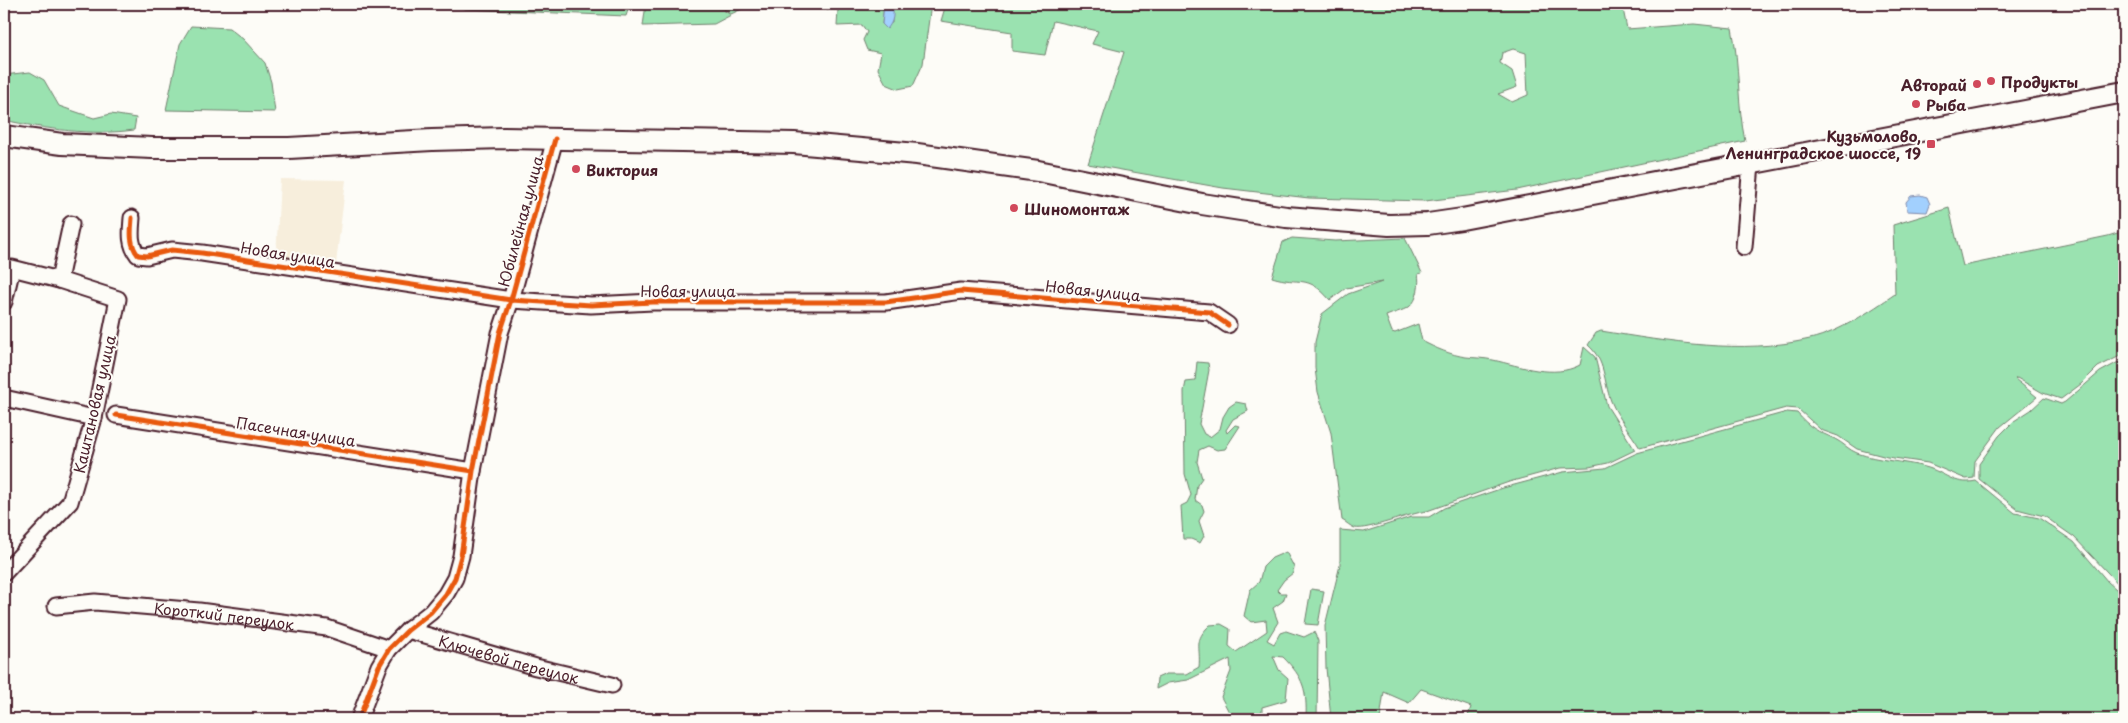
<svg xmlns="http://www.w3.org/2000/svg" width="2128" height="723" font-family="'Playpen Sans',sans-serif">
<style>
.built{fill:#f7eedc}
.green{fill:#9ae2b0;stroke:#72806e;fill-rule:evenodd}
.water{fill:#a2d0fe;stroke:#7f89aa}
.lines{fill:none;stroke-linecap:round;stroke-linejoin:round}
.street-casing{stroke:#4a1f2b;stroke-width:19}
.secondary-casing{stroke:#4a1f2b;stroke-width:24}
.street{stroke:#fdfcf7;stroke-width:15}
.secondary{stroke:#fdfcf7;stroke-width:20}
.cycleway-casing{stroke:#fdfcf7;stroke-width:8}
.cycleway{stroke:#e8590c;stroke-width:5}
.poi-dot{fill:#d1495b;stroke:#fdfcf7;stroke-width:2}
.labels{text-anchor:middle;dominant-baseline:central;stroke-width:4;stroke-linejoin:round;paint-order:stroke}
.poi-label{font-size:15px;font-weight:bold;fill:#4a1f2b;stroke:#fdfcf7;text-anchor:start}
.street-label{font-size:15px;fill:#4a1f2b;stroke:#fdfcf7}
</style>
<rect width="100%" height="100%" fill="#fdfcf7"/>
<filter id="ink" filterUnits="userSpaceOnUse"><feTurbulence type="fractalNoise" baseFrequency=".02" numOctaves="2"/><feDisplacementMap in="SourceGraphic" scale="10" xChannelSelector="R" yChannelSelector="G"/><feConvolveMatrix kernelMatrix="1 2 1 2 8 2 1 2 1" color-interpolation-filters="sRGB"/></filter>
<g filter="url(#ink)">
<!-- built -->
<path class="built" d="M 280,179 L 346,180 L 336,264 L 326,265 L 276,258 Z"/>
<!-- green -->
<path class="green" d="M 459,4 L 630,4 L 626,16 L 465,9 Z
M 646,4 L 714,4 L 731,15 L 714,24 L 643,26 Z
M 717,4 L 884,4 L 882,24 L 892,23 L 892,4 L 931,4 L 923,64 L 913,86 L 898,89 L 886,84 L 878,69 L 881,53 L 867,50 L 863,40 L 867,32 L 862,25 L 837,26 L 838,10 L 746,7 L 731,14 Z
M 946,4 L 1622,4 L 1627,29 L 1694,24 L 1732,28 C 1740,66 1737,104 1745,141 L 1517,190 L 1425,201 L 1309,198 L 1223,188 L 1088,164 L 1124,52 L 1092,44 L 1098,31 L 1053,21 L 1045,55 L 1012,51 L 1012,32 L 941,21 ZM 1513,49 L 1526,53 L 1528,95 L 1512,102 L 1498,94 L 1517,87 L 1512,71 L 1500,63 L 1502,53 Z
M 191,26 L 229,28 L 243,39 L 265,63 L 271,82 L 275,112 L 166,110 L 180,44 Z
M 30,72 L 44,80 L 59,106 L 94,118 L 111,114 L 136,118 L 134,130 C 92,136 45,129 4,120 L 4,75 Z
M 1949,208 L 1963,266 L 2108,236 L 2124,231 L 2124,354 L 2098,367 L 2081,384 L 2061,399 L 2043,393 L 2017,378 L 2015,379 L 2037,397 L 2000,427 L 1975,461 L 1974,478 L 1966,479 L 1928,463 L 1887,457 L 1857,449 L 1838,436 L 1821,430 L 1798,409 L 1786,408 L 1640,448 C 1631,433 1618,418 1611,401 C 1603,380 1606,361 1588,345 L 1596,333 L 1601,331 C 1669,342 1741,355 1810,339 C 1840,332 1870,311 1895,294 L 1893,225 Z
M 1292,238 L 1335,241 L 1405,238 L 1422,273 L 1418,274 C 1420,282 1418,301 1409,307 C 1402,311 1393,313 1386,316 L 1392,332 L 1395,333 L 1418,324 L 1422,341 C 1435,348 1451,355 1466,357 C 1475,358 1484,358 1493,360 C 1520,366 1554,379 1580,365 L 1584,347 L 1595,357 L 1607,406 L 1635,450 L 1608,463 L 1589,467 L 1560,468 L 1509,482 L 1427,511 C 1410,513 1367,531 1355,528 C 1351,527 1346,522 1342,520 L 1331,433 L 1318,392 L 1315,368 L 1315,342 L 1322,314 L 1348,294 L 1382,282 L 1346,288 L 1330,300 C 1307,273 1300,286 1272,277 L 1283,242 Z
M 2124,359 L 2124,590 L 2074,537 L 2044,516 L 2017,509 L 1979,479 L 1979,464 L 1999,436 L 2014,421 L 2031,410 L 2044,398 L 2061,404 L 2065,402 L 2100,372 Z
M 1197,362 L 1208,363 L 1209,370 L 1199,424 L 1204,434 L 1210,437 L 1220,429 L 1223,417 L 1229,407 L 1236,402 L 1246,404 L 1248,411 L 1233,419 L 1226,430 L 1227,433 L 1235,425 L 1240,426 L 1225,449 L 1217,450 L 1208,446 L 1199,450 L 1197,462 L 1202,478 L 1197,485 L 1195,500 L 1202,505 L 1204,511 L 1199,521 L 1204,536 L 1200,543 L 1191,539 L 1183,539 L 1181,506 L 1187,503 L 1191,495 L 1185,474 L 1184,391 L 1186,382 L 1195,381 Z
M 1787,412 L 1797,413 C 1810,428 1817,431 1835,439 C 1843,443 1849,450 1857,453 C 1879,461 1903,461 1925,467 C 1945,472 1954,486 1976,481 L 2015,513 L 2039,518 L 2074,542 L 2108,582 L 2124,596 L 2124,719 L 1467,719 L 1471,707 L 1421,689 L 1409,703 L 1384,692 L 1380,719 L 1331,719 L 1326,668 L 1325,626 L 1340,565 L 1340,530 L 1364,532 L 1411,517 L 1429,517 L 1444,508 L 1503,488 L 1563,472 L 1605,468 L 1637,453 Z
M 1286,552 L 1294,567 L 1293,573 L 1284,580 L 1277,590 L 1280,593 L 1286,593 L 1283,601 L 1273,608 L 1278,622 L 1267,640 L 1274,644 L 1280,633 L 1286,631 L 1304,637 L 1314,632 L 1318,641 L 1317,719 L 1306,719 C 1307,690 1304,678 1283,657 L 1273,656 L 1279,670 L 1288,678 L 1286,700 L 1262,707 L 1262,715 L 1253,719 L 1230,719 L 1229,712 L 1221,697 L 1231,671 L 1230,659 L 1188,680 L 1168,683 L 1156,689 L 1157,678 L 1166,674 L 1187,674 L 1199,667 C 1201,646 1193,641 1210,625 L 1221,624 L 1230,629 L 1229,646 L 1236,652 L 1267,631 L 1266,620 L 1251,622 L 1244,616 L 1250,590 L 1259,582 L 1263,567 L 1272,558 Z
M 1311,589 L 1324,591 L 1318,625 L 1305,624 Z"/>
<!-- water -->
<path class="water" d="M 884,4 L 892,4 C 894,14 894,21 887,29 L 882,24 Z
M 1920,195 L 1927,197 L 1930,204 L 1927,212 L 1907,211 L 1906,202 L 1911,196 Z"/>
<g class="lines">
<defs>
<g id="street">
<path d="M 132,218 C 131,231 129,244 138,255 L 147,256 L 172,250 L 202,253 L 511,300 L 591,305 L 653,302 L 886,302 L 961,291 L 1209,312 L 1228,325"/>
<path d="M 1744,247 L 1751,164"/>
<path d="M 59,280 L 71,224"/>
<path d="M 4,302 L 12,268 L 59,280 L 118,299 L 94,418 L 70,502 L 4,573"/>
<path d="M 4,398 L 94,418"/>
<path d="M 116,415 L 473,471"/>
<path id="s1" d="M 56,606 L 95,602 L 199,611 L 327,628 L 389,649"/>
<path id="s2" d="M 408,630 L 536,667 L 612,685"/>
<path d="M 359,719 L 379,666 L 389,649 L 408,630 L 431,612 L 446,594 L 455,578 L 461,556 L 473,471 L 500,333 L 511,300 L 555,139"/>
</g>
<path id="secondary" d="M 4,136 L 62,144 L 152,148 L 289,148 L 432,140 L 504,138 L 794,143 L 917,154 L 1038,171 L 1202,204 L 1286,217 L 1389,225 L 1428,224 L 1462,219 L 2124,92"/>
</defs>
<!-- street casing -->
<use href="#street" class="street-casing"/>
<!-- secondary casing -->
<use href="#secondary" class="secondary-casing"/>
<!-- street -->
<use href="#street" class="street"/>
<!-- secondary -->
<use href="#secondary" class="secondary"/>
<defs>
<path id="cycleway" d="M 132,218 C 131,231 129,244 138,255 L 147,256 L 172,250 L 202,253 L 511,300 L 591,305 L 653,302 L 886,302 L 961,291 L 1209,312 L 1228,325
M 116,415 L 473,471
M 359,719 L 379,666 L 389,649 L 408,630 L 431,612 L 446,594 L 455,578 L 461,556 L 473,471 L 500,333 L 511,300 L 555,139"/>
</defs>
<!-- cycleway casing -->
<use href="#cycleway" class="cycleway-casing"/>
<!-- cycleway -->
<use href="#cycleway" class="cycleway"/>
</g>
</g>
<!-- markers -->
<g class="poi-dot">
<circle cx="1991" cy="81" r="5"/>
<circle cx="1977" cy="84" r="5"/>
<circle cx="1916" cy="104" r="5"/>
<rect x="1926" y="139" width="10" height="10" rx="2.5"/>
<circle cx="576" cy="169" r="5"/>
<circle cx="1014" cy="208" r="5"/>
</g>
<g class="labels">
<!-- poi labels -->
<g class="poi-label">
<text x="2001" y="81">Продукты</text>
<text x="1967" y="84" text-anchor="end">Авторай</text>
<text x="1926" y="104">Рыба</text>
<text x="1921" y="135" text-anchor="end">Кузьмолово,<tspan x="1921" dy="17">Ленинградское шоссе, 19</tspan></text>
<text x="586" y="169">Виктория</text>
<text x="1024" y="208">Шиномонтаж</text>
</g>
<!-- street labels -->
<g class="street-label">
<text transform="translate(520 221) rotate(-75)">Юбилейная улица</text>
<text transform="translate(288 254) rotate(9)">Новая улица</text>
<text x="688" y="290">Новая улица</text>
<text transform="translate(1093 290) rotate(6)">Новая улица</text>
<text transform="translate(94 404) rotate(-77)">Каштановая улица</text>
<text transform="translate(296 431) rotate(9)">Пасечная улица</text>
<text stroke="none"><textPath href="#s1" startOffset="169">Короткий переулок</textPath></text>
<text stroke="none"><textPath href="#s2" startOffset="105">Ключевой переулок</textPath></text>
</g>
</g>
<!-- margin -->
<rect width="2128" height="723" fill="none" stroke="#fdfcf7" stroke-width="20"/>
<rect x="10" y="10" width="2108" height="703" fill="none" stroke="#4a1f2b" stroke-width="2" filter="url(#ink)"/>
</svg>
